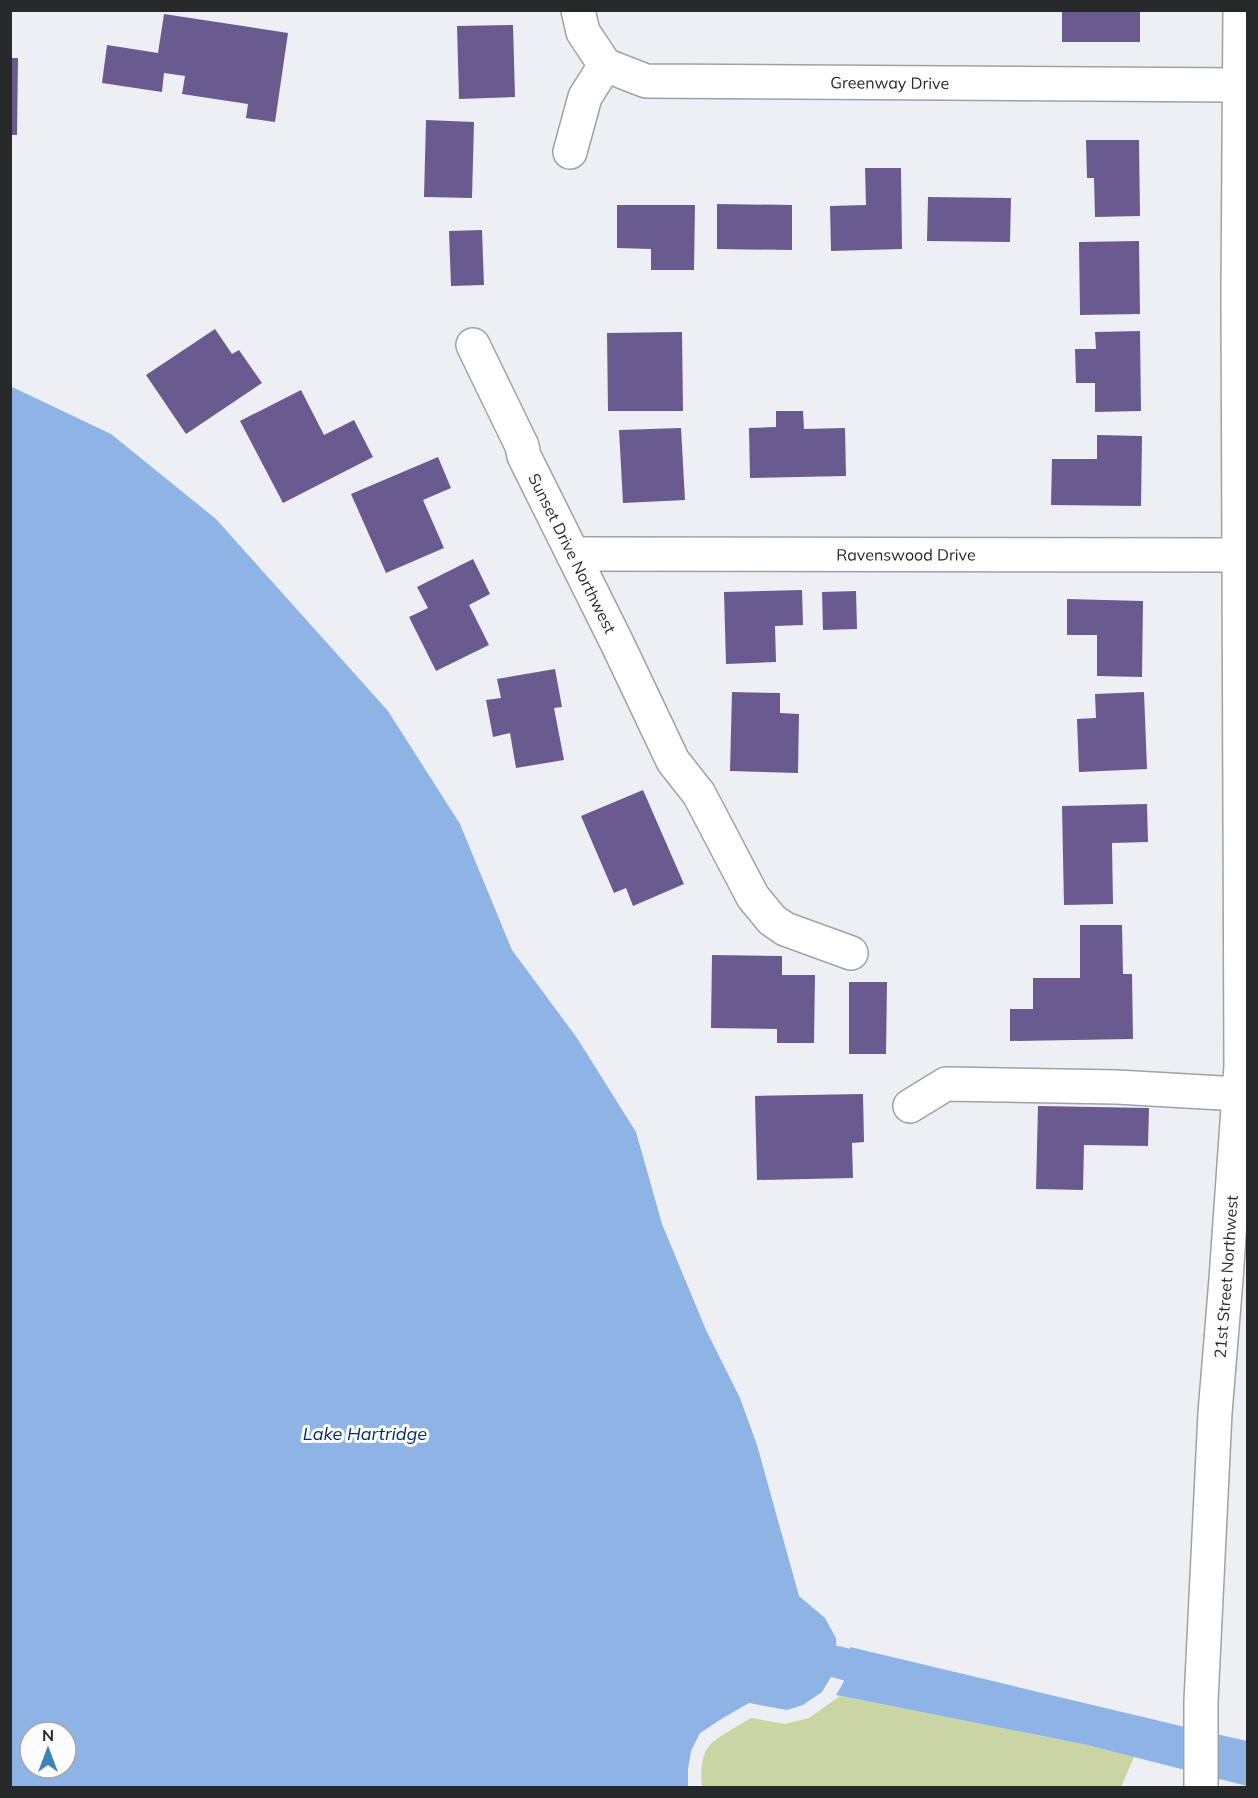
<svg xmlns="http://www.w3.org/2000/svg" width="1258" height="1798" font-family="Mulish,sans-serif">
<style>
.green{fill:#cbd4a3}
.water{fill:#8db4e4;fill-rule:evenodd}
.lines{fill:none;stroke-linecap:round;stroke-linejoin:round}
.canal{stroke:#8db4e4;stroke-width:32}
.building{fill:#695b8f}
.minor-casing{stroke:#9fa1a6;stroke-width:36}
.minor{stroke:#fff;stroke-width:33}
.labels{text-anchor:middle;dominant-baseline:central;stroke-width:6;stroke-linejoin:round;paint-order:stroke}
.street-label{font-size:16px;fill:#27282a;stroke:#fcfcfe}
.water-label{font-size:18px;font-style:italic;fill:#042e59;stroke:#fcfcfe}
</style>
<rect width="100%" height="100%" fill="#edeff4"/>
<!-- green -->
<path class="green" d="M 840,1696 L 1087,1745 L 1134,1757 L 1121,1787 L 702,1788 C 701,1774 700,1756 710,1745 C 715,1738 742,1724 751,1718 L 785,1724 L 809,1718 Z"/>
<!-- water -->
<path class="water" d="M 10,386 L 111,434 L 216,519 L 388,711 L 460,824 L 512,950 L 577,1038 L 636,1132 L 662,1224 L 706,1330 L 740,1398 L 757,1445 L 799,1596 L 825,1618 L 836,1638 L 837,1662 L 831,1677 L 822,1692 L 803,1705 L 787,1710 L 749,1703 L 723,1718 L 700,1733 L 691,1751 L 688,1769 L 688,1787 L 11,1787 ZM 30,1732 L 66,1732 L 66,1768 L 30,1768 Z
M 850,1647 L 1185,1727 L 1185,1770 L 1087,1745 L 836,1695 C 848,1677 849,1668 850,1647 Z
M 1216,1734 L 1247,1741 L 1247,1786 L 1216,1778 Z"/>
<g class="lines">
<!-- canal -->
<path class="canal" d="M 837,1662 L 891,1676"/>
</g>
<!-- building -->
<path class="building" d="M 1062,10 L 1140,10 L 1140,42 L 1062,42 Z
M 164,14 L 288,33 L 275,122 L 246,118 L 248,104 L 182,94 L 185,76 L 164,73 L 162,92 L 102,83 L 107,45 L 158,53 Z
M 513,25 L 515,97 L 459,99 L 457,26 Z
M 10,58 L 18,58 L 17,135 L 10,135 Z
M 426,120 L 474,122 L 472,198 L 424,197 Z
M 1086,140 L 1139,140 L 1140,216 L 1095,217 L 1094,178 L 1087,178 Z
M 865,168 L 901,168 L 902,249 L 831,251 L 830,206 L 866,205 Z
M 928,197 L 1011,198 L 1010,242 L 927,241 Z
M 717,204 L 792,205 L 792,250 L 717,249 Z
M 617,205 L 695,205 L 694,270 L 651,270 L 651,249 L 617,248 Z
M 482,230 L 484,285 L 451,286 L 449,231 Z
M 1139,241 L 1140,314 L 1080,315 L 1079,242 Z
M 215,329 L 232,354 L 239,350 L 262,383 L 186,434 L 146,375 Z
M 1140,331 L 1141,411 L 1095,412 L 1095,383 L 1076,383 L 1075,349 L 1096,349 L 1095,332 Z
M 682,332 L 683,411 L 608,411 L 607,333 Z
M 301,390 L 324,435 L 354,420 L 373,457 L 283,503 L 240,421 Z
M 776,411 L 803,411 L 804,429 L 845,428 L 846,476 L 750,478 L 749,428 L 776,427 Z
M 681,428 L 685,500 L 623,503 L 619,430 Z
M 1097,435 L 1142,436 L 1141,506 L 1051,505 L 1052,459 L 1097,459 Z
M 438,457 L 451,488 L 423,500 L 444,548 L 386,573 L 351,494 Z
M 473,559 L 490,594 L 469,605 L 489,645 L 436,671 L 409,617 L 428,608 L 417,587 Z
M 802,590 L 803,625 L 775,626 L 776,662 L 726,664 L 724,592 Z
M 856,591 L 857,629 L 823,630 L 822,592 Z
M 1067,599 L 1143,601 L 1142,677 L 1097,676 L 1097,635 L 1067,635 Z
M 555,669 L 562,707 L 554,708 L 564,760 L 516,768 L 510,733 L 493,737 L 486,700 L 501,698 L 497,679 Z
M 732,692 L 780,693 L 780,713 L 799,714 L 798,773 L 730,771 Z
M 1144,692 L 1147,769 L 1079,772 L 1077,719 L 1096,718 L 1095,694 Z
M 643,790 L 684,884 L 633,906 L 626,888 L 614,893 L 581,816 Z
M 1147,804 L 1148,842 L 1112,843 L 1113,904 L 1064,905 L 1062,806 Z
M 1080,925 L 1122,925 L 1123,974 L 1132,974 L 1133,1039 L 1010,1041 L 1010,1009 L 1033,1009 L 1033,978 L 1080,978 Z
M 712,955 L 782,956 L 782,975 L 815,975 L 814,1043 L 777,1043 L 777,1029 L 711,1028 Z
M 849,982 L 887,982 L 886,1054 L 849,1054 Z
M 863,1094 L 864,1142 L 852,1143 L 853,1178 L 757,1180 L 755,1096 Z
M 1038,1106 L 1149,1108 L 1148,1146 L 1084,1145 L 1083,1190 L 1036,1189 Z"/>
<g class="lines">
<defs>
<g id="minor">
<path id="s1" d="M 578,10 L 583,32 L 605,65 L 646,81 L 1238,85"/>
<path d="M 570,152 L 585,97 L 605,65"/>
<path id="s2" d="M 473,345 L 522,446 L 524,456 L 617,643 L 673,761 L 699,794 L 753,897 L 772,920 L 785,929 L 851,953"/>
<path id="s3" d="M 573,554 L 1240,555"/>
<path d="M 910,1106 L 946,1084 L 1117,1087 L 1239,1094"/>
<path id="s4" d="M 1201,1788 L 1201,1701 L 1215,1413 L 1226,1279 L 1241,1066 L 1238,294 L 1240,10"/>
</g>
</defs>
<!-- minor casing -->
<use href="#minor" class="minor-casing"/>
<!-- minor -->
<use href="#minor" class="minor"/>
</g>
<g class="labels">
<!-- street labels -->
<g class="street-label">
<text stroke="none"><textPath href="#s1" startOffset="350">Greenway Drive</textPath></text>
<text stroke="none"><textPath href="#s2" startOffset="231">Sunset Drive Northwest</textPath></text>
<text stroke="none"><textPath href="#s3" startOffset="333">Ravenswood Drive</textPath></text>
<text stroke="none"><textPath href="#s4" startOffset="512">21st Street Northwest</textPath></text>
</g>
<!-- water labels -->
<g class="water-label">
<text x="365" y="1433">Lake Hartridge</text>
</g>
</g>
<!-- border -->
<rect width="1258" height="1798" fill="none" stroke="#27282a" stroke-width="24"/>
<!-- north arrow -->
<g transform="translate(48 1750)"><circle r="28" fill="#fcfcfe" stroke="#a7a7a9" stroke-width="1.5"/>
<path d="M0-4.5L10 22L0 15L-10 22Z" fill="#3b84b8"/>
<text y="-9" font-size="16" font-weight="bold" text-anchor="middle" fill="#27282a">N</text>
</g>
</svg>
